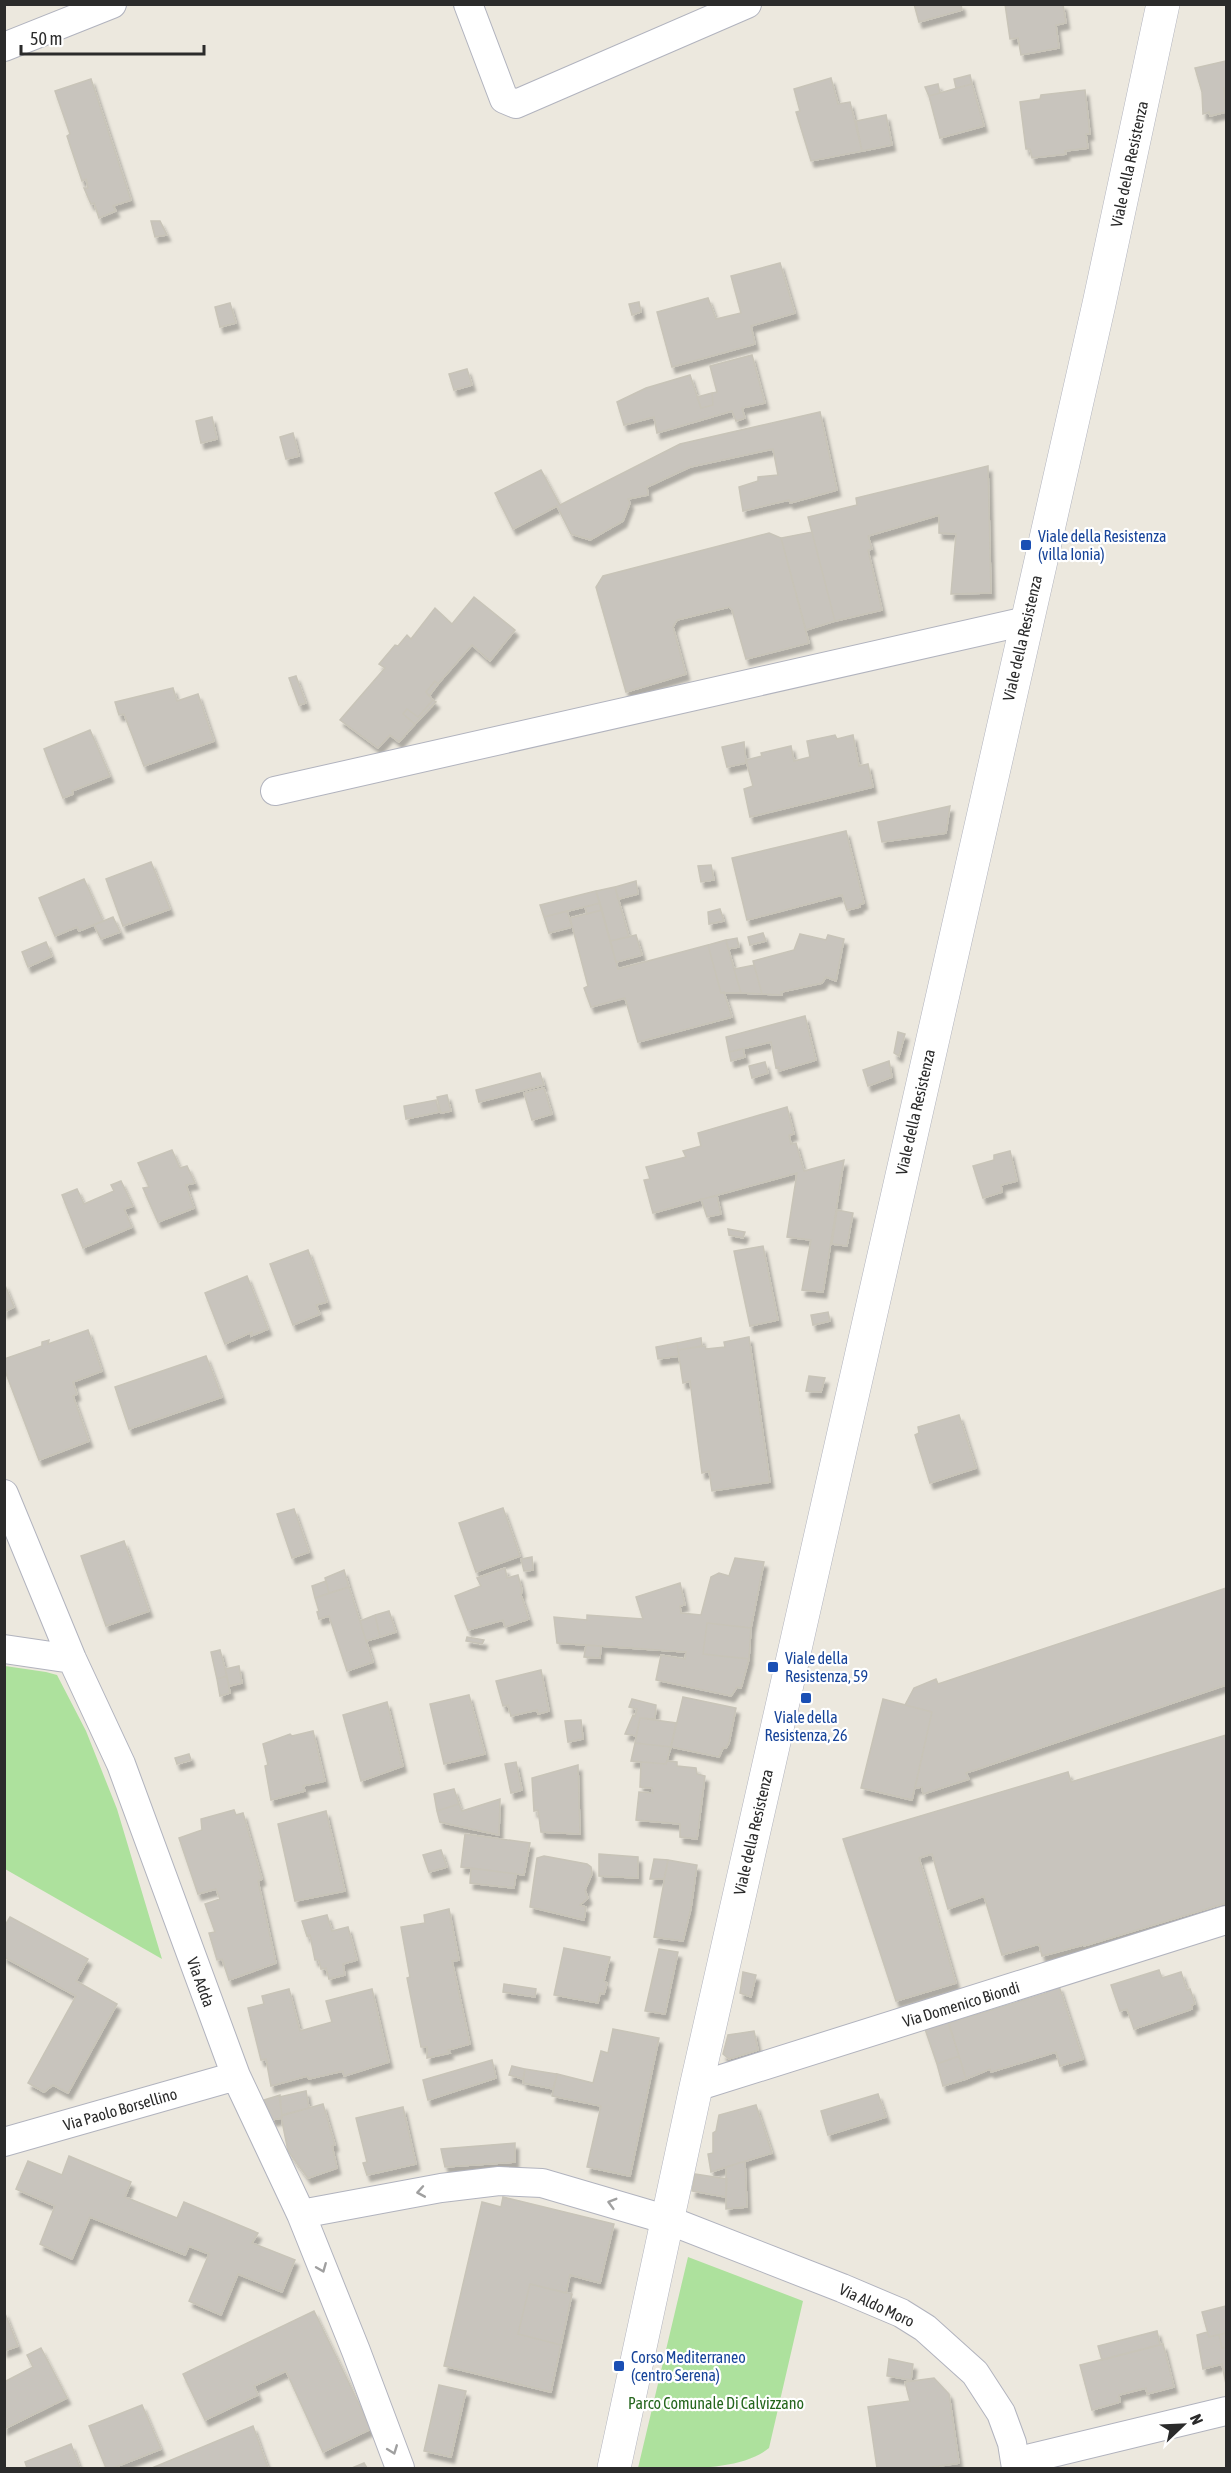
<svg xmlns="http://www.w3.org/2000/svg" width="1231" height="2473" font-family="'Asap Condensed',sans-serif">
<style>
.green{fill:#ade19d}
.building{fill:#c8c4bd;stroke:#c8c4b8;stroke-width:1.5;filter:url(#shadow)}
.lines{fill:none;stroke-linecap:round;stroke-linejoin:round}
.minor-casing{stroke:#b1b3be;stroke-width:30}
.secondary-casing{stroke:#b1b3be;stroke-width:34}
.minor{stroke:#fff;stroke-width:28}
.secondary{stroke:#fff;stroke-width:33}
.oneway{stroke:#a0a0a0}
.transit-dot{fill:#1a4fb4;stroke:#fff;stroke-width:2}
.labels{text-anchor:middle;dominant-baseline:central;stroke-width:4.5;stroke-linejoin:round;paint-order:stroke}
.street-label{font-size:16px;fill:#2b2b2b;stroke:#fff}
.transit-label{font-size:16px;fill:#164399;stroke:#fff;text-anchor:start}
.park-label{font-size:16px;fill:#25661d;stroke:#fff}
</style>
<defs>
<filter id="shadow"><feDropShadow dx="3.5" dy="6" stdDeviation="1.5" flood-color="#0004"/></filter>
</defs>
<rect width="100%" height="100%" fill="#ece8de"/>
<!-- green -->
<path class="green" d="M 5,1666 L 46,1672 L 57,1675 L 86,1731 L 117,1809 L 162,1959 L 5,1869 Z
M 688,2257 L 803,2301 L 769,2448 C 741,2472 674,2469 638,2468 Z"/>
<!-- building -->
<path class="building" d="M 914,4 L 961,4 L 962,10 L 919,22 Z
M 1005,4 L 1063,4 L 1066,23 L 1056,25 L 1059,48 L 1021,55 L 1018,38 L 1010,39 Z
M 1226,61 L 1226,88 L 1224,88 L 1226,112 L 1210,116 L 1209,112 L 1203,114 L 1202,92 L 1195,68 Z
M 970,75 L 972,84 L 956,88 L 954,79 Z
M 831,78 L 838,104 L 850,102 L 862,151 L 811,161 L 796,112 L 800,111 L 794,89 Z
M 91,79 L 131,200 L 113,206 L 116,211 L 99,218 L 94,203 L 91,204 L 84,188 L 88,188 L 86,179 L 82,181 L 67,136 L 70,134 L 55,91 Z
M 938,84 L 940,93 L 929,96 L 925,87 Z
M 972,84 L 984,126 L 940,138 L 929,96 Z
M 1085,90 L 1090,134 L 1086,134 L 1088,148 L 1065,151 L 1066,154 L 1032,158 L 1030,149 L 1026,149 L 1020,102 L 1040,99 L 1041,95 Z
M 886,115 L 892,145 L 862,151 L 856,121 Z
M 151,221 L 160,221 L 167,235 L 155,237 Z
M 780,263 L 795,313 L 751,326 L 755,344 L 672,367 L 657,312 L 708,298 L 716,319 L 741,313 L 731,276 Z
M 639,302 L 641,312 L 632,315 L 629,304 Z
M 230,303 L 236,323 L 220,327 L 215,307 Z
M 752,355 L 765,403 L 742,408 L 745,418 L 736,421 L 732,411 L 657,433 L 654,417 L 624,425 L 617,402 L 646,388 L 690,375 L 701,408 L 713,405 L 712,393 L 717,392 L 710,366 Z
M 467,369 L 472,385 L 454,390 L 449,374 Z
M 712,393 L 713,405 L 701,408 L 697,397 Z
M 820,412 L 837,490 L 790,503 L 789,500 L 743,511 L 739,487 L 758,481 L 758,477 L 778,475 L 773,449 L 690,467 L 647,487 L 648,495 L 628,499 L 630,503 L 623,521 L 590,540 L 571,534 L 557,506 L 513,529 L 495,493 L 541,470 L 560,505 L 680,444 Z
M 212,417 L 217,439 L 201,443 L 196,421 Z
M 293,433 L 299,456 L 286,459 L 280,437 Z
M 988,466 L 991,593 L 951,594 L 956,534 L 939,533 L 939,515 L 868,536 L 872,549 L 868,550 L 882,610 L 835,621 L 808,517 L 857,505 L 856,498 Z
M 812,532 L 835,621 L 806,630 L 781,538 Z
M 769,533 L 781,538 L 809,643 L 746,659 L 732,610 L 729,607 L 677,620 L 673,627 L 686,674 L 626,692 L 596,587 L 603,576 Z
M 474,597 L 515,630 L 490,661 L 472,645 L 438,684 L 435,681 L 426,692 L 433,700 L 418,717 L 407,709 L 403,714 L 415,724 L 399,742 L 390,735 L 378,748 L 340,720 L 385,668 L 379,664 L 395,645 L 398,646 L 407,635 L 411,639 L 435,608 L 452,624 Z
M 296,676 L 306,703 L 299,705 L 289,678 Z
M 435,681 L 438,684 L 429,696 L 426,692 Z
M 173,688 L 177,701 L 198,694 L 214,741 L 144,766 L 124,714 L 119,715 L 115,702 Z
M 433,700 L 436,702 L 415,724 L 403,714 L 407,709 L 418,717 Z
M 90,730 L 110,776 L 72,791 L 73,794 L 63,798 L 44,749 Z
M 835,735 L 837,739 L 853,735 L 859,766 L 868,764 L 873,787 L 750,817 L 744,789 L 753,786 L 746,760 L 762,756 L 761,753 L 791,746 L 794,761 L 810,757 L 807,741 Z
M 744,742 L 746,763 L 727,767 L 722,747 Z
M 950,806 L 946,833 L 882,842 L 878,822 Z
M 846,831 L 864,903 L 859,905 L 860,907 L 847,910 L 842,895 L 747,920 L 732,858 Z
M 151,862 L 170,909 L 123,926 L 106,879 Z
M 711,865 L 714,880 L 701,882 L 698,866 Z
M 84,879 L 103,921 L 79,931 L 77,927 L 55,936 L 39,898 Z
M 636,881 L 638,894 L 618,899 L 615,887 Z
M 615,887 L 629,937 L 610,941 L 596,891 Z
M 596,891 L 600,903 L 544,917 L 540,905 Z
M 600,903 L 602,910 L 587,914 L 585,907 Z
M 720,909 L 724,921 L 709,924 L 708,912 Z
M 602,910 L 618,969 L 708,945 L 721,993 L 724,992 L 732,1017 L 638,1042 L 625,998 L 591,1007 L 584,988 L 588,986 L 570,918 Z
M 567,911 L 572,927 L 549,933 L 544,917 Z
M 113,917 L 120,932 L 101,939 L 94,925 Z
M 763,933 L 766,941 L 750,945 L 748,937 Z
M 800,934 L 826,940 L 828,935 L 844,939 L 836,981 L 826,977 L 822,983 L 781,992 L 782,995 L 762,994 L 753,961 L 794,950 Z
M 636,935 L 642,955 L 616,962 L 610,941 Z
M 737,938 L 739,947 L 728,949 L 726,940 Z
M 726,940 L 734,969 L 741,993 L 721,993 L 708,945 Z
M 46,942 L 52,956 L 28,967 L 22,952 Z
M 754,965 L 762,994 L 741,993 L 734,969 Z
M 805,1016 L 816,1060 L 779,1071 L 779,1067 L 776,1068 L 771,1042 L 729,1052 L 726,1037 Z
M 898,1032 L 905,1034 L 899,1056 L 894,1053 Z
M 743,1049 L 745,1057 L 731,1061 L 729,1052 Z
M 889,1061 L 892,1077 L 868,1086 L 863,1070 Z
M 765,1062 L 768,1073 L 752,1078 L 749,1066 Z
M 540,1073 L 544,1085 L 479,1102 L 476,1090 Z
M 544,1088 L 552,1114 L 532,1120 L 524,1093 Z
M 447,1095 L 451,1111 L 441,1113 L 437,1097 Z
M 436,1100 L 439,1112 L 406,1119 L 404,1106 Z
M 787,1107 L 794,1134 L 789,1135 L 791,1144 L 796,1143 L 804,1171 L 844,1160 L 823,1292 L 802,1290 L 811,1240 L 787,1237 L 797,1173 L 653,1213 L 644,1180 L 650,1179 L 646,1167 L 686,1157 L 683,1151 L 701,1146 L 698,1133 Z
M 172,1150 L 180,1168 L 187,1166 L 195,1183 L 186,1185 L 194,1208 L 158,1222 L 143,1188 L 149,1187 L 138,1163 Z
M 1010,1151 L 1017,1181 L 1001,1185 L 1002,1192 L 983,1198 L 973,1166 L 994,1160 L 994,1155 Z
M 121,1181 L 133,1206 L 124,1209 L 132,1227 L 83,1248 L 62,1195 L 77,1189 L 84,1204 L 114,1191 L 111,1185 Z
M 717,1196 L 721,1214 L 707,1217 L 701,1199 Z
M 837,1210 L 853,1213 L 847,1246 L 832,1244 Z
M 728,1229 L 745,1232 L 743,1238 L 729,1235 Z
M 763,1246 L 778,1320 L 750,1326 L 734,1251 Z
M 308,1250 L 327,1302 L 316,1305 L 320,1314 L 293,1325 L 270,1264 Z
M 247,1276 L 268,1329 L 251,1336 L 252,1332 L 225,1344 L 205,1293 Z
M 4,1283 L 14,1307 L 4,1312 Z
M 828,1312 L 830,1321 L 813,1325 L 811,1315 Z
M 88,1330 L 102,1371 L 73,1382 L 77,1394 L 73,1396 L 89,1441 L 39,1460 L 4,1368 L 4,1359 L 42,1346 L 42,1342 L 49,1340 L 48,1344 Z
M 749,1337 L 770,1482 L 712,1491 L 709,1471 L 702,1473 L 690,1381 L 683,1383 L 678,1350 L 705,1346 L 706,1349 L 725,1347 L 724,1342 Z
M 701,1338 L 702,1346 L 678,1350 L 677,1343 Z
M 677,1343 L 679,1356 L 658,1359 L 656,1347 Z
M 206,1356 L 222,1397 L 129,1429 L 115,1387 Z
M 809,1376 L 825,1378 L 821,1392 L 806,1391 Z
M 959,1415 L 976,1468 L 930,1483 L 915,1435 L 919,1433 L 918,1427 Z
M 503,1508 L 520,1556 L 476,1572 L 459,1523 Z
M 294,1509 L 309,1552 L 292,1558 L 277,1514 Z
M 124,1541 L 149,1611 L 106,1626 L 81,1556 Z
M 532,1557 L 533,1570 L 524,1571 L 521,1559 Z
M 735,1558 L 764,1562 L 751,1628 L 707,1623 L 703,1654 L 749,1659 L 741,1688 L 737,1687 L 731,1696 L 656,1680 L 661,1655 L 685,1659 L 686,1652 L 557,1643 L 554,1617 L 587,1620 L 587,1615 L 643,1619 L 636,1597 L 680,1583 L 685,1605 L 680,1606 L 681,1613 L 701,1615 L 711,1577 L 719,1573 L 729,1576 Z
M 505,1568 L 507,1578 L 518,1575 L 522,1590 L 521,1595 L 529,1619 L 505,1627 L 503,1620 L 468,1630 L 455,1596 L 481,1586 L 477,1578 Z
M 344,1570 L 349,1587 L 329,1593 L 325,1578 Z
M 326,1581 L 329,1593 L 315,1598 L 312,1586 Z
M 349,1587 L 373,1662 L 347,1671 L 329,1616 L 319,1619 L 317,1612 L 319,1611 L 315,1598 Z
M 1226,1588 L 1226,1685 L 966,1773 L 969,1779 L 923,1794 L 922,1787 L 915,1788 L 932,1712 L 905,1705 L 914,1688 L 936,1679 L 938,1684 Z
M 389,1611 L 396,1632 L 380,1637 L 375,1615 Z
M 375,1615 L 380,1637 L 366,1641 L 360,1621 Z
M 707,1623 L 751,1628 L 749,1659 L 703,1654 Z
M 467,1637 L 484,1640 L 482,1644 L 466,1641 Z
M 586,1645 L 601,1646 L 600,1658 L 584,1657 Z
M 220,1650 L 227,1676 L 217,1679 L 211,1652 Z
M 239,1666 L 242,1683 L 229,1686 L 225,1669 Z
M 541,1670 L 549,1711 L 538,1714 L 537,1710 L 511,1716 L 508,1705 L 503,1706 L 496,1681 Z
M 227,1676 L 230,1693 L 220,1696 L 217,1679 Z
M 469,1695 L 485,1754 L 444,1764 L 430,1704 Z
M 683,1697 L 736,1708 L 729,1743 L 726,1748 L 723,1748 L 719,1757 L 671,1747 Z
M 632,1699 L 656,1705 L 655,1719 L 640,1718 L 636,1736 L 625,1734 L 633,1715 L 635,1716 L 637,1709 L 629,1707 Z
M 883,1699 L 932,1712 L 912,1800 L 861,1788 Z
M 387,1702 L 403,1766 L 361,1781 L 343,1715 Z
M 640,1718 L 676,1723 L 671,1747 L 635,1743 Z
M 581,1720 L 583,1739 L 568,1742 L 565,1721 Z
M 313,1731 L 325,1781 L 303,1786 L 305,1791 L 271,1800 L 265,1766 L 268,1765 L 263,1744 L 290,1734 L 292,1736 Z
M 1226,1735 L 1226,1903 L 1084,1946 L 1083,1945 L 1042,1956 L 1039,1944 L 1002,1955 L 984,1896 L 948,1909 L 932,1854 L 919,1858 L 956,1983 L 896,2001 L 843,1839 L 1068,1772 L 1071,1782 Z
M 635,1743 L 671,1747 L 666,1764 L 631,1761 Z
M 189,1754 L 191,1760 L 177,1764 L 175,1758 Z
M 667,1761 L 677,1762 L 677,1766 L 696,1768 L 697,1774 L 705,1776 L 697,1839 L 680,1837 L 680,1824 L 636,1820 L 639,1792 L 653,1793 L 652,1788 L 640,1787 L 641,1762 L 666,1764 Z
M 516,1762 L 522,1790 L 511,1793 L 505,1764 Z
M 578,1765 L 580,1834 L 541,1832 L 538,1810 L 534,1811 L 532,1778 Z
M 454,1789 L 459,1804 L 437,1811 L 434,1794 Z
M 500,1799 L 499,1835 L 440,1822 L 437,1811 L 459,1804 L 462,1811 Z
M 234,1810 L 236,1815 L 243,1813 L 262,1879 L 258,1881 L 276,1963 L 229,1980 L 222,1959 L 217,1960 L 209,1933 L 215,1932 L 205,1904 L 220,1899 L 216,1889 L 198,1894 L 179,1838 L 202,1830 L 201,1819 Z
M 326,1811 L 345,1891 L 295,1901 L 278,1824 Z
M 465,1834 L 530,1843 L 524,1875 L 461,1867 Z
M 441,1850 L 447,1867 L 429,1872 L 423,1855 Z
M 599,1854 L 638,1857 L 638,1878 L 599,1876 Z
M 544,1856 L 587,1864 L 591,1867 L 592,1874 L 585,1890 L 588,1898 L 580,1905 L 586,1907 L 584,1920 L 530,1907 L 537,1858 Z
M 654,1859 L 668,1860 L 664,1879 L 650,1879 Z
M 668,1860 L 697,1865 L 691,1908 L 683,1941 L 654,1937 Z
M 471,1868 L 516,1874 L 514,1888 L 470,1883 Z
M 449,1909 L 459,1960 L 452,1961 L 470,2044 L 448,2050 L 450,2053 L 427,2058 L 427,2047 L 421,2047 L 407,1978 L 410,1977 L 401,1927 L 425,1923 L 424,1915 Z
M 327,1915 L 332,1931 L 348,1927 L 357,1960 L 343,1964 L 345,1975 L 329,1979 L 326,1968 L 321,1969 L 319,1960 L 315,1960 L 310,1935 L 307,1936 L 302,1921 Z
M 10,1917 L 88,1959 L 76,1981 L 117,2004 L 68,2093 L 53,2085 L 44,2092 L 28,2083 L 76,1996 L 4,1957 L 4,1927 Z
M 564,1948 L 610,1957 L 604,1981 L 607,1983 L 604,1994 L 600,1993 L 598,2003 L 554,1995 Z
M 659,1949 L 678,1952 L 665,2014 L 645,2011 Z
M 1159,1970 L 1162,1978 L 1181,1972 L 1187,1990 L 1190,1989 L 1195,2004 L 1192,2005 L 1192,2009 L 1134,2029 L 1127,2009 L 1120,2011 L 1111,1985 Z
M 743,1972 L 756,1975 L 751,1997 L 740,1993 Z
M 504,1984 L 536,1989 L 535,1997 L 503,1992 Z
M 1059,1986 L 1083,2059 L 1060,2066 L 1056,2052 L 991,2072 L 990,2069 L 966,2079 L 949,2023 L 1047,1993 L 1045,1990 Z
M 289,1989 L 300,2031 L 332,2022 L 326,2001 L 372,1989 L 389,2062 L 344,2076 L 343,2071 L 309,2079 L 307,2076 L 271,2086 L 266,2059 L 261,2060 L 248,2008 L 264,2004 L 262,1996 Z
M 947,2019 L 959,2056 L 937,2064 L 924,2026 Z
M 613,2029 L 659,2038 L 630,2176 L 587,2167 L 601,2106 L 552,2096 L 557,2074 L 593,2083 L 601,2051 L 608,2053 Z
M 754,2031 L 758,2050 L 729,2059 L 723,2054 L 728,2035 Z
M 959,2056 L 966,2079 L 943,2086 L 937,2064 Z
M 492,2060 L 496,2078 L 428,2100 L 423,2080 Z
M 512,2066 L 525,2069 L 523,2079 L 509,2075 Z
M 525,2069 L 557,2074 L 553,2089 L 523,2083 Z
M 306,2091 L 309,2108 L 282,2115 L 279,2097 Z
M 878,2094 L 886,2117 L 828,2135 L 821,2111 Z
M 280,2095 L 282,2118 L 272,2120 L 264,2100 Z
M 323,2104 L 335,2145 L 332,2146 L 337,2168 L 308,2178 L 288,2151 L 281,2116 Z
M 756,2105 L 772,2153 L 711,2172 L 708,2154 L 713,2153 L 713,2133 L 716,2131 L 719,2115 Z
M 403,2107 L 416,2164 L 367,2175 L 363,2163 L 367,2162 L 356,2118 Z
M 515,2143 L 515,2162 L 445,2167 L 441,2149 Z
M 69,2156 L 131,2182 L 125,2197 L 177,2218 L 184,2202 L 258,2233 L 252,2243 L 295,2260 L 282,2292 L 238,2274 L 221,2315 L 189,2301 L 209,2254 L 189,2246 L 185,2255 L 90,2217 L 72,2259 L 40,2244 L 55,2206 L 16,2189 L 28,2161 L 62,2175 Z
M 745,2161 L 747,2207 L 726,2209 L 726,2167 Z
M 695,2174 L 727,2179 L 726,2197 L 692,2191 Z
M 503,2197 L 614,2224 L 600,2283 L 570,2275 L 566,2293 L 530,2284 L 518,2334 L 561,2345 L 551,2392 L 444,2366 L 482,2202 L 501,2207 Z
M 530,2284 L 572,2294 L 561,2345 L 518,2334 Z
M 1226,2306 L 1226,2333 L 1209,2337 L 1202,2312 Z
M 4,2311 L 18,2346 L 4,2351 Z
M 314,2311 L 371,2429 L 323,2452 L 286,2371 L 254,2386 L 258,2395 L 205,2420 L 183,2374 Z
M 1157,2331 L 1160,2345 L 1102,2360 L 1098,2346 Z
M 1207,2332 L 1209,2337 L 1219,2335 L 1222,2348 L 1226,2347 L 1226,2384 L 1222,2364 L 1203,2369 L 1197,2335 Z
M 1226,2333 L 1226,2347 L 1222,2348 L 1219,2335 Z
M 1163,2344 L 1174,2387 L 1147,2394 L 1146,2388 L 1119,2395 L 1120,2402 L 1092,2410 L 1080,2365 Z
M 41,2348 L 67,2398 L 4,2429 L 4,2382 L 33,2367 L 27,2355 Z
M 889,2359 L 913,2364 L 911,2380 L 887,2376 Z
M 934,2378 L 949,2394 L 959,2463 L 926,2468 L 877,2468 L 868,2407 L 910,2401 L 905,2382 Z
M 439,2385 L 466,2391 L 451,2457 L 424,2451 Z
M 142,2405 L 161,2449 L 113,2468 L 106,2468 L 89,2426 Z
M 253,2426 L 268,2468 L 152,2468 Z
M 71,2444 L 80,2468 L 27,2468 L 25,2462 Z
M 364,2463 L 367,2468 L 352,2468 Z"/>
<g class="lines">
<defs>
<path id="minor" d="M 468,4 L 504,99 L 516,104 L 747,4
M 4,47 L 112,4
M 275,791 L 1026,621
M 4,1494 L 72,1659 L 121,1764 L 236,2076 L 301,2214 L 356,2351 L 400,2468
M 4,1649 L 72,1659
M 696,2087 L 1226,1920
M 4,2142 L 236,2076
M 301,2214 L 441,2188 L 499,2181 L 542,2183 L 668,2220 L 842,2288 L 901,2313 L 925,2328 L 975,2373 L 1001,2413 L 1012,2443 L 1016,2468
M 1015,2462 L 1226,2411"/>
<path id="secondary" d="M 614,2468 L 696,2087 L 1099,304 L 1163,4"/>
</defs>
<!-- minor casing -->
<use href="#minor" class="minor-casing"/>
<!-- secondary casing -->
<use href="#secondary" class="secondary-casing"/>
<!-- minor -->
<use href="#minor" class="minor"/>
<!-- secondary -->
<use href="#secondary" class="secondary"/>
</g>
<!-- one-way arrows -->
<defs><path id="oneway-chevron" d="M-2-3.5L2.5 0L-2 3.5" fill="none" stroke-width="1.6" stroke-linecap="round" stroke-linejoin="round" transform="scale(1.5)"/></defs>
<g class="oneway">
<use href="#oneway-chevron" transform="translate(421 2192) rotate(170)"/>
<use href="#oneway-chevron" transform="translate(612 2203) rotate(-164)"/>
<use href="#oneway-chevron" transform="translate(322 2268) rotate(68)"/>
<use href="#oneway-chevron" transform="translate(393 2450) rotate(69)"/>
</g>
<!-- markers -->
<g class="transit-dot">
<rect x="1020" y="539" width="12" height="12" rx="3"/>
<rect x="767" y="1661" width="12" height="12" rx="3"/>
<rect x="800" y="1692" width="12" height="12" rx="3"/>
<rect x="613" y="2360" width="12" height="12" rx="3"/>
</g>
<g class="labels">
<!-- street labels -->
<g class="street-label">
<text transform="translate(1129 164) rotate(-78)">Viale della Resistenza</text>
<text transform="translate(1022 638) rotate(-77)">Viale della Resistenza</text>
<text transform="translate(915 1112) rotate(-77)">Viale della Resistenza</text>
<text transform="translate(753 1832) rotate(-77)">Viale della Resistenza</text>
<text transform="translate(201 1982) rotate(70)">Via Adda</text>
<text transform="translate(961 2004) rotate(-17)">Via Domenico Biondi</text>
<text transform="translate(120 2109) rotate(-16)">Via Paolo Borsellino</text>
<text transform="translate(877 2305) rotate(25)">Via Aldo Moro</text>
</g>
<!-- transit labels -->
<g class="transit-label">
<text x="1038" y="536">Viale della Resistenza<tspan x="1038" dy="18">(villa Ionia)</tspan></text>
<text x="785" y="1658">Viale della<tspan x="785" dy="18">Resistenza, 59</tspan></text>
<text x="806" y="1717" text-anchor="middle">Viale della<tspan x="806" dy="18">Resistenza, 26</tspan></text>
<text x="631" y="2357">Corso Mediterraneo<tspan x="631" dy="18">(centro Serena)</tspan></text>
</g>
<!-- park labels -->
<g class="park-label">
<text x="716" y="2403">Parco Comunale Di Calvizzano</text>
</g>
</g>
<!-- border -->
<rect width="1231" height="2473" fill="none" stroke="#2b2b2b" stroke-width="12"/>
<!-- north arrow -->
<g transform="translate(1183 2425) rotate(67)" stroke="#ffffff" stroke-width="4.5" paint-order="stroke">
<path d="M0-4.5L10 22L0 15L-10 22Z" fill="#2b2b2b"/>
<text y="-9" font-size="16" font-weight="bold" text-anchor="middle" fill="#2b2b2b">N</text>
</g>
<!-- scale -->
<path d="M21 45v9h183v-9" fill="none" stroke="#2b2b2b" stroke-width="3"/>
<text x="30" y="45" font-size="18" fill="#2b2b2b" stroke="#ffffff" stroke-width="4.5" paint-order="stroke">50 m</text>
</svg>
